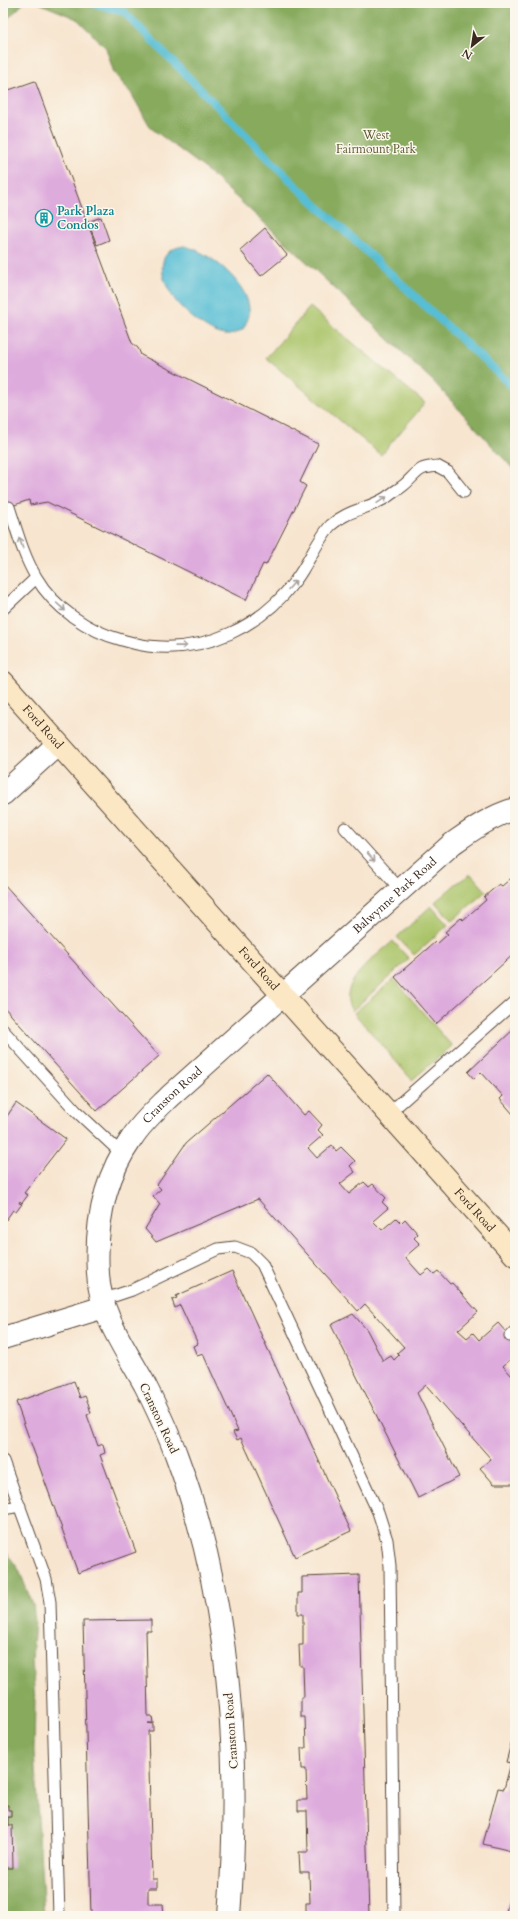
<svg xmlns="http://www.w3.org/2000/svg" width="518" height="1919" font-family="Cardo,serif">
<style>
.green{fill:#aac469;stroke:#727744}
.forest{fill:#87aa5d;stroke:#616a3e}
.water{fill:#57bed5;stroke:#49747a}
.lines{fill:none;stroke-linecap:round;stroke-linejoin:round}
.stream{stroke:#57bed5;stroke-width:8}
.building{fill:#deabdd}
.service-casing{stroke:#574639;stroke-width:13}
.minor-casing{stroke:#574639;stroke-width:24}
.secondary-casing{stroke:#574639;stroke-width:24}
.service{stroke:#fff;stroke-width:11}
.minor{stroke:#fff;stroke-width:22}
.secondary{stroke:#fbe7c3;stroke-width:22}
.oneway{stroke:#a79f9a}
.labels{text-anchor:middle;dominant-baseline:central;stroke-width:3;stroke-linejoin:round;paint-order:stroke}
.park-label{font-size:12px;fill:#5c5834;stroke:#fbf7ec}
.culture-label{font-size:12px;font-weight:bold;fill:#0d838f;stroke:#fbf7ec;text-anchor:start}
.street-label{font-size:12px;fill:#3b2a1e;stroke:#fbf7ec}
</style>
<rect width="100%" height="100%" fill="#fbf7ec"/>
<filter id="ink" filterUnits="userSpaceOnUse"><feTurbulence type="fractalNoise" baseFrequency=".025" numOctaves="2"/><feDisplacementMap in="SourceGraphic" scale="8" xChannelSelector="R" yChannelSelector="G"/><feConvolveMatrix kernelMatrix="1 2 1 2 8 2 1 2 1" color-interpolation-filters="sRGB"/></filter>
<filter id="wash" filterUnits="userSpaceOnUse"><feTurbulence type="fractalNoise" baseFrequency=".012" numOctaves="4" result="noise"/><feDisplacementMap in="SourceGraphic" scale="16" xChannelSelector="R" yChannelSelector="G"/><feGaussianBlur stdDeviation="0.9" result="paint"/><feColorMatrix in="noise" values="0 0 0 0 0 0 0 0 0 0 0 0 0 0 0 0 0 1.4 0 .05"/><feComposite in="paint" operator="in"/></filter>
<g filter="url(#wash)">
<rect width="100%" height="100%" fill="#f7e5cf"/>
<!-- green -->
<path class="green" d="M 310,307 L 425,403 L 381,455 L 266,358 Z
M 471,874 L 486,891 L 452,921 L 435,902 L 457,883 Z
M 431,906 L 448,925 L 414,955 L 397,937 Z
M 393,941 L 409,959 L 352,1011 C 334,984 377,956 393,941 Z
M 394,979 L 452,1046 L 412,1080 L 354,1013 Z"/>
<!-- forest -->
<path class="forest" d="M 3,3 L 24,3 L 3,23 Z
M 39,3 L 515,3 L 515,471 L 434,382 L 295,251 L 203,167 L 151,128 L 131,93 L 114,73 L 106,48 L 77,19 Z
M 3,1542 L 9,1556 L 19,1570 L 33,1605 L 35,1621 L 32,1660 L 35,1701 L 34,1751 L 44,1916 L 3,1916 Z"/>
<!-- water -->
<path class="water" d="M 184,246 C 209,251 253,286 249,315 C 248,320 245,325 243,329 C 238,332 231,336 225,335 C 210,333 192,318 181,307 C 164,289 148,251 184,246 Z"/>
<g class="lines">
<!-- stream -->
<path class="stream" d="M 93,3 L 124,12 L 296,186 L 515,389
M 3,6 L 8,3"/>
</g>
<g id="blocks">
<!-- building -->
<path class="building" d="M 35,81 L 132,343 L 138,348 L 141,355 L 318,444 L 300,482 L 306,486 L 266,565 L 263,564 L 246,600 L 47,502 L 30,505 L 29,500 L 3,509 L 3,92 Z
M 101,217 L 109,240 L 97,245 L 88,222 Z
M 265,228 L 287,255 L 261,276 L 240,250 Z
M 515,875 L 515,953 L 436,1024 L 395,977 L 435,942 L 437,944 L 448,934 L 445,932 L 461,918 L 463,920 L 486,900 L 484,897 L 499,884 L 502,886 Z
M 3,883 L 159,1056 L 97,1111 L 3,1006 Z
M 515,1028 L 515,1113 L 513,1114 L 500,1099 L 503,1096 L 481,1072 L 474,1079 L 468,1072 Z
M 267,1073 L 304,1115 L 309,1111 L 322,1125 L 318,1130 L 323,1135 L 308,1148 L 317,1158 L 332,1145 L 336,1151 L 341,1147 L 355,1161 L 350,1166 L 355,1172 L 340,1184 L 349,1194 L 364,1182 L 369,1187 L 373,1184 L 386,1198 L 382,1202 L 388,1208 L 373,1221 L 382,1230 L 396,1218 L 401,1223 L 405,1219 L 418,1234 L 414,1238 L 420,1244 L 405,1257 L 421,1275 L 429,1269 L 434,1274 L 438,1271 L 450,1284 L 452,1283 L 478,1312 L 458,1330 L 467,1338 L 473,1333 L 479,1340 L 498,1323 L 515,1342 L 515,1355 L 503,1366 L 512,1376 L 515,1373 L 515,1484 L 494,1484 L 480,1468 L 491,1459 L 426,1385 L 417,1393 L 459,1477 L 418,1498 L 331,1325 L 353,1314 L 367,1330 L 383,1361 L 391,1356 L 394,1360 L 399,1355 L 397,1353 L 404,1347 L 365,1304 L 358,1311 L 258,1199 L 156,1242 L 145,1229 L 160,1204 L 153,1196 L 161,1189 L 157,1185 L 186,1143 Z
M 16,1103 L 66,1139 L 24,1193 L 28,1195 L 22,1203 L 20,1201 L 19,1203 L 22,1204 L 16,1212 L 13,1210 L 3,1224 L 3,1122 Z
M 232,1271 L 351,1531 L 295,1557 L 241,1438 L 237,1440 L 233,1432 L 238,1431 L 203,1354 L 197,1356 L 193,1346 L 198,1344 L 180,1305 L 175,1308 L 172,1300 L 177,1298 L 176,1296 Z
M 74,1381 L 80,1398 L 85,1396 L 88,1403 L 91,1413 L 87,1415 L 98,1446 L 103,1444 L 105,1453 L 100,1455 L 136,1552 L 78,1573 L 16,1402 Z
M 359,1575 L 369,1916 L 306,1916 L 306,1903 L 310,1903 L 309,1872 L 300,1872 L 299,1852 L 308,1852 L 307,1811 L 298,1811 L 298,1800 L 307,1800 L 306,1769 L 302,1769 L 301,1748 L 306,1748 L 305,1717 L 301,1717 L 301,1697 L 304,1697 L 303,1666 L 300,1666 L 299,1645 L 303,1645 L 303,1614 L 298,1614 L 298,1593 L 302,1593 L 302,1577 Z
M 151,1620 L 151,1631 L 146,1631 L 147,1672 L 148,1716 L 152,1716 L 153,1723 L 148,1723 L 153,1724 L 153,1731 L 148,1731 L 152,1879 L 157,1879 L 157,1888 L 148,1888 L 148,1904 L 163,1904 L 164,1916 L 91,1916 L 83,1621 Z
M 515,1729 L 515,1852 L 483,1844 L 498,1788 L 504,1789 L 511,1763 L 506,1762 Z
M 3,1805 L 8,1805 L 8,1810 L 11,1810 L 11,1817 L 8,1817 L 8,1825 L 12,1825 L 13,1868 L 3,1868 Z
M 514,1879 L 515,1916 L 505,1916 Z"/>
</g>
</g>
<g filter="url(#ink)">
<use href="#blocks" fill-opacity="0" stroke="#574639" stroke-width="1"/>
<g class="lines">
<defs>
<path id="service" d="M 9,507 C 17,531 23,555 36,577 C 54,608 88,631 122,640 C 130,642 139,645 148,646 C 205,653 261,627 295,581 C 307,566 319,537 331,525 C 347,510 369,509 387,497 C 392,493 399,489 404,485 C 410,480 416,472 422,469 C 426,467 432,467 437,466 L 448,472 L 464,492
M 3,609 L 36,578
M 345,828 L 400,889
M 3,1030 L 76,1111 L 122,1154
M 389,1113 L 515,1002
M 102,1300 L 132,1290 L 218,1249 L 235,1247 L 251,1253 L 262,1264 L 378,1512 L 387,1540 L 390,1566 L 394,1916
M 510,1336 L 515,1331
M 3,1461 L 46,1579 L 50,1602 L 59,1916
M 3,1509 L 20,1506"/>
<g id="minor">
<path d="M 3,794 L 58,744"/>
<path d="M 3,1338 L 104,1307"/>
<path id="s1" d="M 229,1916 C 241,1763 231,1602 177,1457 C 168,1432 157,1409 145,1385 C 126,1350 100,1315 98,1274 C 95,1225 104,1178 132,1138 C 142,1122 157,1109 170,1096 L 452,844 C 472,830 491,816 515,809"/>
</g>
<g id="secondary">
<path id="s2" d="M 3,682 L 515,1255"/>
</g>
</defs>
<!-- service casing -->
<use href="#service" class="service-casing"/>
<!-- minor casing -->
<use href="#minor" class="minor-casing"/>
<!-- secondary casing -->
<use href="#secondary" class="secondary-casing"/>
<!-- service -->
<use href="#service" class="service"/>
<!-- minor -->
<use href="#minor" class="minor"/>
<!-- secondary -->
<use href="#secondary" class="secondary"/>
</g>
<!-- one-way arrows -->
<defs><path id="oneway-shaft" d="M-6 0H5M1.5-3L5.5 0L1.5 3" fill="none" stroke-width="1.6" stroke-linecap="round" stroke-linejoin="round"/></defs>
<g class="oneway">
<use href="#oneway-shaft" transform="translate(382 500) rotate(-34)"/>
<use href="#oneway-shaft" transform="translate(21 543) rotate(-108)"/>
<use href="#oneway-shaft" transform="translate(292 585) rotate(-48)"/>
<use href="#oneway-shaft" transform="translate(61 607) rotate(42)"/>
<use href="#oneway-shaft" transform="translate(181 646) rotate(-1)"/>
<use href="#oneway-shaft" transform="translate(371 857) rotate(48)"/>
</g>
</g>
<!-- icons -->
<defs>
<symbol id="building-ring" viewBox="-11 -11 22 22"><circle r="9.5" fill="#fbf7ec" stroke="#0f9aa8" stroke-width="1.5"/><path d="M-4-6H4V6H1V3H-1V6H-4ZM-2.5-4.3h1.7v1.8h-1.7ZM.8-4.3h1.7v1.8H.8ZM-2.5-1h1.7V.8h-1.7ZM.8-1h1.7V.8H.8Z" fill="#0f9aa8"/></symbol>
</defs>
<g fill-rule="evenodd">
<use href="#building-ring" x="34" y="208" width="20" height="20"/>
</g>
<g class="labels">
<!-- park labels -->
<g class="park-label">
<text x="376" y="135">West<tspan x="376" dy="14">Fairmount Park</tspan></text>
</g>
<!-- culture labels -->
<g class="culture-label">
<text x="57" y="211">Park Plaza<tspan x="57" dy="14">Condos</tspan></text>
</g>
<!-- street labels -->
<g class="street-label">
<text stroke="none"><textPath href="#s2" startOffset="60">Ford Road</textPath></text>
<text stroke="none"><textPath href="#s1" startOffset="1167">Balwynne Park Road</textPath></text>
<text stroke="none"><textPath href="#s2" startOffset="384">Ford Road</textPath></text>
<text stroke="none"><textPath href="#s1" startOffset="868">Cranston Road</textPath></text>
<text stroke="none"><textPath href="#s2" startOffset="708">Ford Road</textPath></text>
<text transform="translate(159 1418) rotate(65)">Cranston Road</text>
<text transform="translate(231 1731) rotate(-94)">Cranston Road</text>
</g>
</g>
<!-- margin -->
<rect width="518" height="1919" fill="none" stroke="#fbf7ec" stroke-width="16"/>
<!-- north arrow -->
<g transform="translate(472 46) rotate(210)" stroke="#fbf7ec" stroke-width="3" paint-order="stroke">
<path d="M0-3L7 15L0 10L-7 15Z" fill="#3b2a1e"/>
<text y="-6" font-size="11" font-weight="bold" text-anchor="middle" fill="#3b2a1e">N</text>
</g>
</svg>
